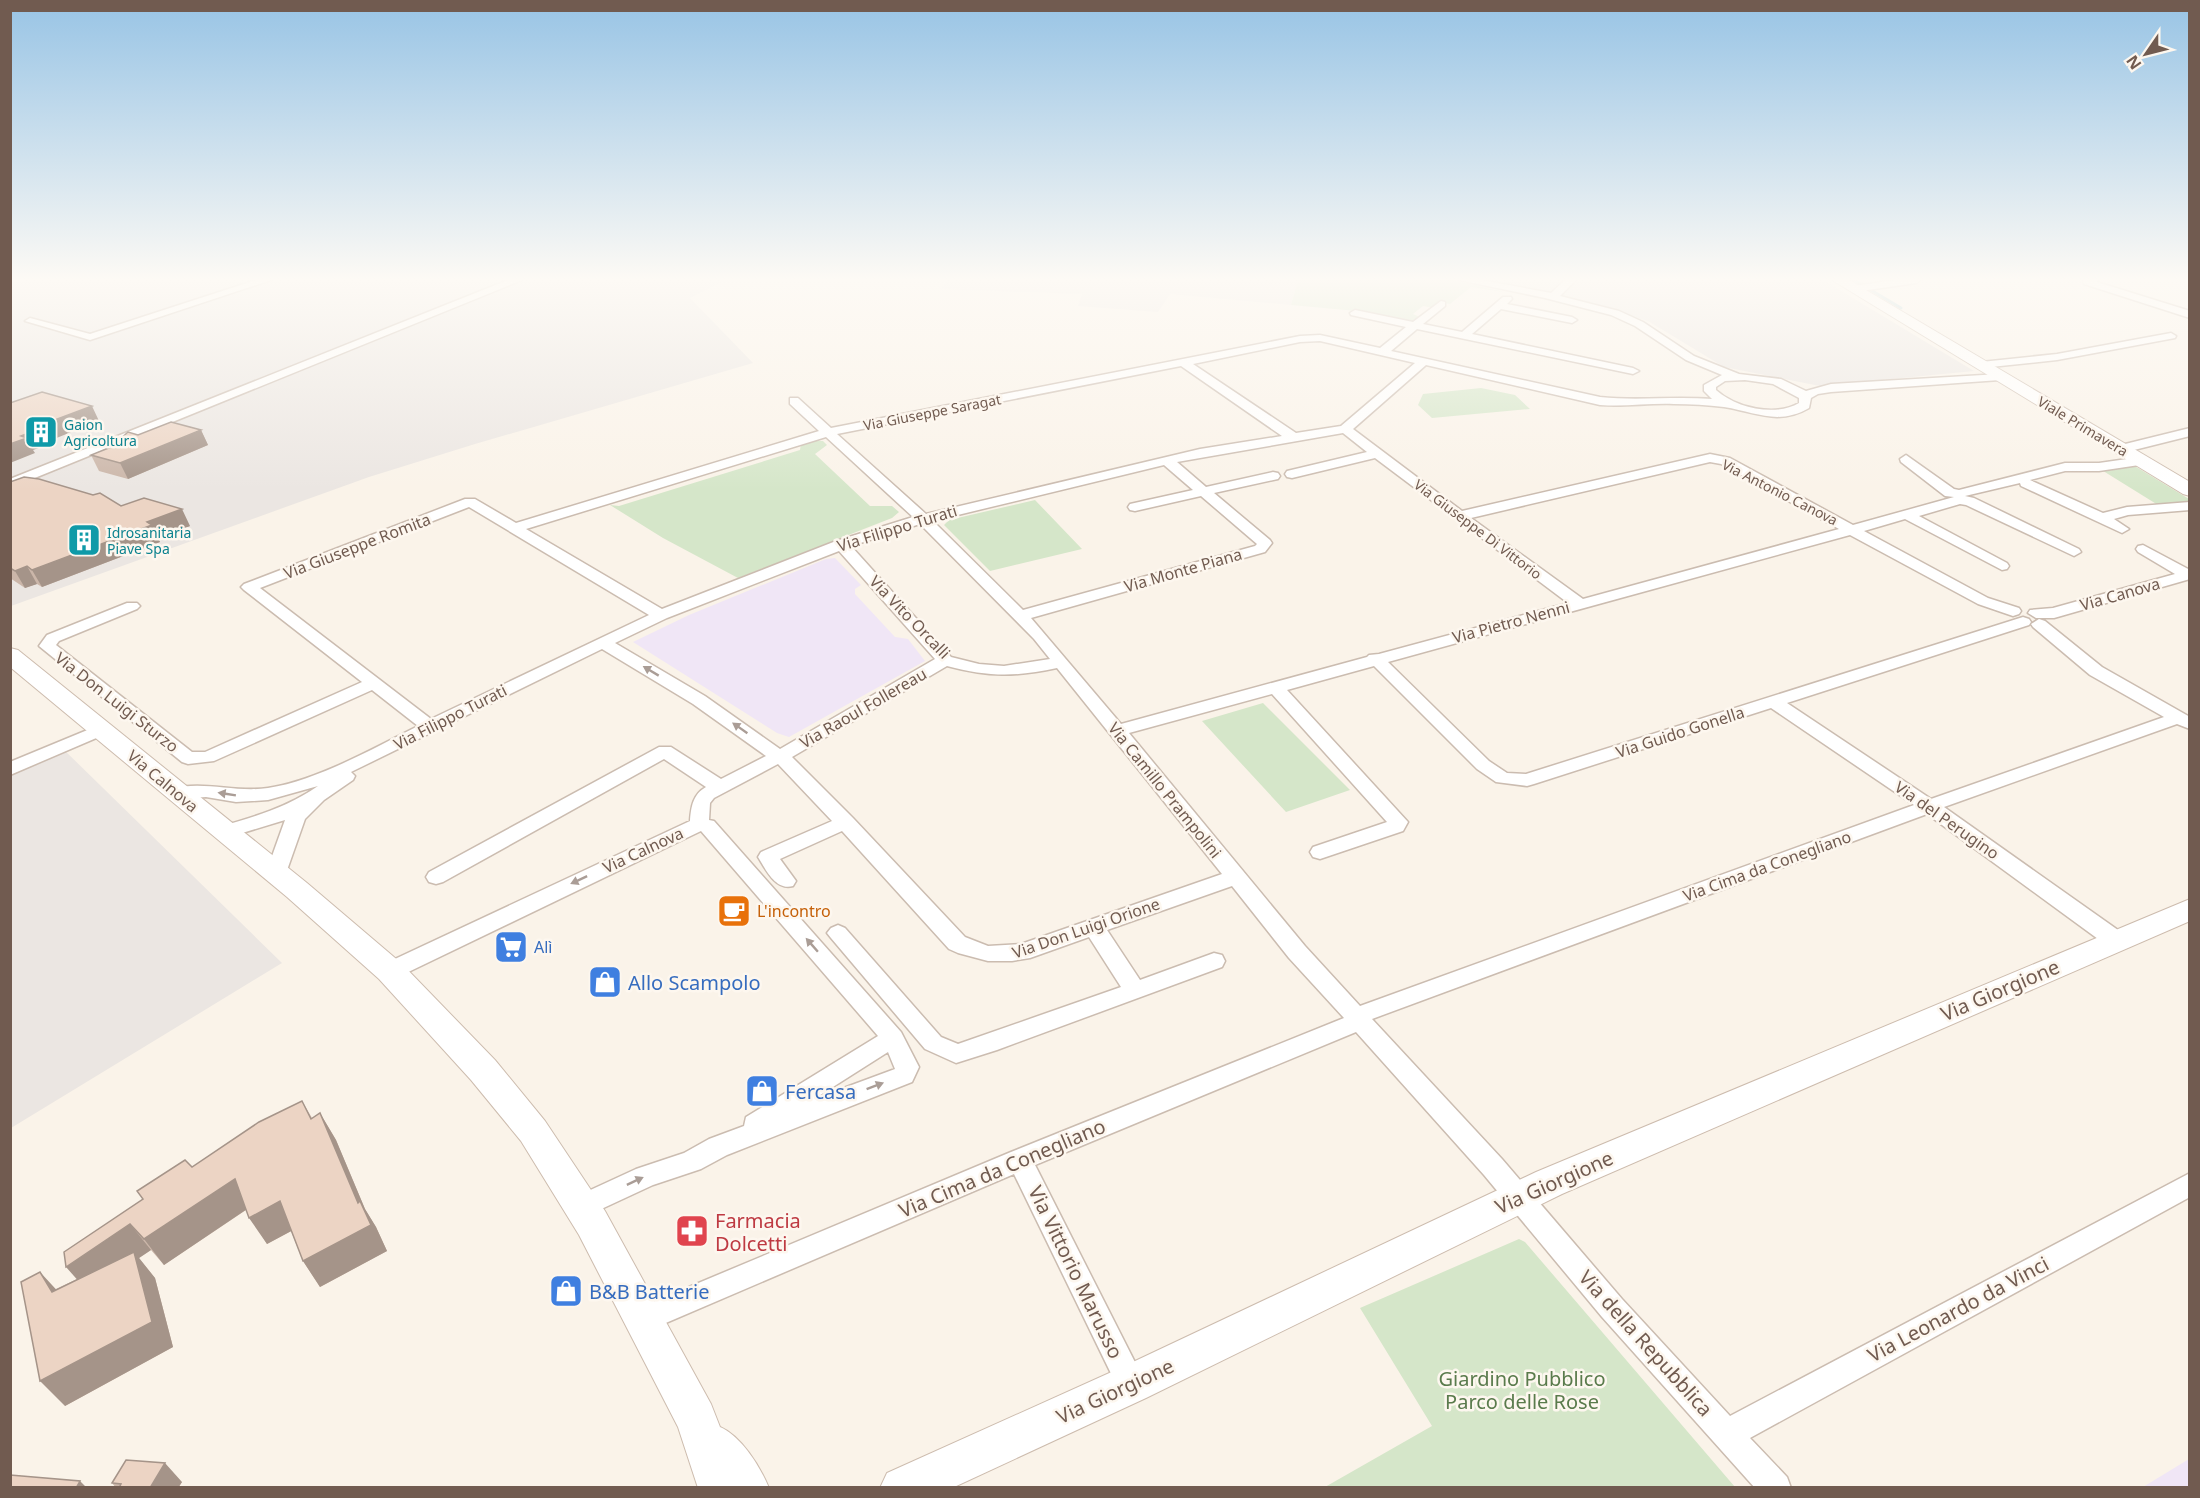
<svg xmlns="http://www.w3.org/2000/svg" width="2200" height="1498" font-family="'Noto Sans',sans-serif">
<style>
.industrial{fill:#ebe6e2}
.education{fill:#f0e6f6}
.green{fill:#d5e6c9}
.lines{fill:none;stroke-linecap:round;stroke-linejoin:round}
.stream{stroke:#a7cbd2;stroke-width:3}
.minor-casing{stroke:#cbbcb0;stroke-width:3}
.secondary-casing{stroke:#cdbcae;stroke-width:2}
.minor{fill:#fff;fill-rule:evenodd}
.secondary{fill:#fff;fill-rule:evenodd}
.wall{fill:#cbb6a9}
.shaded-wall{fill:#a59489}
.building{fill:#ecd4c4;stroke:#a59489;stroke-width:1.5}
.oneway{fill:#aa9d96}
.labels{text-anchor:middle;dominant-baseline:central;stroke-width:5;stroke-linejoin:round;paint-order:stroke}
.far-street-label{font-size:14px;fill:#715b50;stroke:#fdf7ef}
.far-culture-label{font-size:14px;fill:#0d838f;stroke:#fdf7ef;text-anchor:start}
.street-label{font-size:16px;fill:#715b50;stroke:#fdf7ef}
.food-label{font-size:16px;fill:#c56008;stroke:#fdf7ef;text-anchor:start}
.shop-label{font-size:16px;fill:#366cbe;stroke:#fdf7ef;text-anchor:start}
.near-shop-label{font-size:20px;fill:#366cbe;stroke:#fdf7ef;text-anchor:start}
.near-street-label{font-size:20px;fill:#715b50;stroke:#fdf7ef}
.near-health-label{font-size:20px;fill:#be3a42;stroke:#fdf7ef;text-anchor:start}
.near-park-label{font-size:20px;fill:#5a7b4c;stroke:#fdf7ef}
</style>
<rect width="100%" height="100%" fill="#faf3e9"/>
<!-- industrial -->
<path class="industrial" d="M 11,280 L 726,280 L 690,298 L 753,363 L 475,444 L 369,477 L 11,606 Z
M 948,280 L 1298,280 L 1291,305 L 1170,294 L 1158,312 L 1078,306 L 1082,294 L 941,289 Z
M 1475,280 L 1823,280 L 1974,371 L 1820,386 L 1724,367 L 1648,321 L 1557,295 Z
M 58,744 L 282,963 L 11,1128 L 11,766 Z"/>
<!-- education -->
<path class="education" d="M 835,558 L 861,585 L 855,589 L 855,594 L 895,637 L 908,639 L 925,661 L 789,737 L 777,733 L 633,642 L 689,615 L 826,559 Z
M 2189,1459 L 2189,1487 L 2143,1487 Z"/>
<!-- green -->
<path class="green" d="M 1298,280 L 1452,280 L 1504,292 L 1471,287 L 1450,304 L 1440,302 L 1434,308 L 1423,306 L 1413,314 L 1420,317 L 1414,323 L 1357,311 L 1291,305 Z
M 1481,388 L 1515,395 L 1530,409 L 1432,418 L 1418,405 L 1423,394 Z
M 811,441 L 823,441 L 827,445 L 815,454 L 870,506 L 892,506 L 899,512 L 892,518 L 738,578 L 663,538 L 610,505 L 619,506 L 800,450 L 801,444 Z
M 2133,465 L 2189,499 L 2189,502 L 2158,505 L 2100,469 Z
M 1035,500 L 1082,549 L 990,571 L 944,525 L 949,520 Z
M 1263,703 L 1350,790 L 1286,812 L 1202,721 Z
M 1519,1239 L 1525,1242 L 1735,1487 L 1325,1487 L 1432,1426 L 1360,1308 Z"/>
<g class="lines">
<!-- stream -->
<path class="stream" d="M 1854,280 L 1901,308"/>
<defs>
<path id="minor" d="M 256,280 L 271,280 L 90,340 L 25,321 L 30,318 L 90,334 Z
M 508,280 L 522,280 L 10,488 L 10,479 Z
M 1459,280 L 1481,280 L 1551,293 L 1565,280 L 1576,280 L 1560,296 L 1619,311 L 1643,322 L 1694,356 L 1739,374 L 1781,379 L 1806,391 L 1831,384 L 2000,374 L 2006,377 L 2000,380 L 1831,392 L 1818,394 L 1811,398 L 1809,408 C 1778,426 1756,412 1724,407 C 1708,405 1690,404 1674,404 C 1649,403 1625,407 1600,405 L 1426,365 L 1353,429 L 1462,511 L 1710,454 L 1730,458 L 1853,525 L 1954,497 L 1945,496 L 1901,462 L 1900,459 L 1906,455 L 1954,489 L 1959,490 L 2065,463 L 2099,463 L 2141,457 L 2146,458 L 2147,461 L 2146,464 L 2099,471 L 2065,471 L 2030,480 L 2103,513 L 2127,507 L 2190,502 L 2190,510 L 2128,515 L 2114,519 L 2129,529 L 2122,533 L 2021,486 L 2020,483 L 1965,496 L 1974,498 L 2079,549 L 2081,552 L 2074,556 L 1966,505 L 1960,504 L 1919,516 L 2007,563 L 2009,566 L 2007,569 L 2002,570 L 1905,519 L 1864,531 L 1988,598 L 2019,608 L 2021,611 L 2019,614 L 2013,616 L 1978,604 L 1850,535 L 1388,662 L 1489,761 L 1507,773 L 1526,774 L 2023,617 L 2029,619 L 2031,622 L 2029,625 L 1787,703 L 1931,799 L 2164,717 L 2090,675 L 2033,627 L 2031,624 L 2039,619 L 2045,621 L 2102,667 L 2190,717 L 2190,729 L 2177,724 L 1944,807 L 2125,935 L 2128,941 L 2125,947 L 2117,949 L 2109,947 L 1927,814 L 1372,1019 L 1502,1159 L 1622,1299 L 1730,1416 L 2190,1173 L 2190,1197 L 1750,1438 L 1787,1477 L 1791,1488 L 1755,1488 L 1602,1317 L 1484,1175 L 1356,1032 L 1035,1165 L 1146,1384 L 1141,1394 L 1131,1398 L 1121,1394 L 1014,1174 L 654,1328 L 644,1332 L 634,1328 L 630,1319 L 634,1310 L 1011,1152 L 1344,1018 L 1289,958 L 1232,886 L 1107,930 L 1140,980 L 1214,953 L 1222,955 L 1225,961 L 1222,967 L 997,1050 L 956,1063 L 925,1049 L 831,938 L 827,933 L 831,928 L 838,925 L 845,928 L 941,1037 L 958,1044 L 1121,987 L 1089,937 L 1030,958 L 1012,961 L 988,961 L 958,953 L 949,949 L 842,831 L 780,859 L 796,881 L 793,886 C 776,891 766,870 758,857 L 761,852 L 832,821 L 778,764 L 714,798 L 710,803 L 709,820 L 714,821 L 901,1032 L 919,1067 L 912,1082 L 727,1155 L 701,1169 L 653,1185 L 582,1218 L 573,1214 L 569,1206 L 573,1198 L 636,1169 L 684,1153 L 709,1139 L 744,1126 L 746,1117 L 878,1036 L 701,831 L 398,977 L 390,979 L 382,977 L 379,971 L 382,965 L 690,821 C 691,807 693,794 706,787 L 664,759 L 443,882 L 436,884 L 429,882 L 426,877 L 429,872 L 659,747 L 671,747 L 721,779 L 766,756 L 693,704 L 602,649 L 351,772 L 355,776 L 353,780 L 324,800 L 305,819 L 286,873 L 283,878 L 276,880 L 269,878 L 266,873 L 285,820 L 226,838 L 219,837 L 216,832 L 219,827 C 254,817 288,807 318,786 L 268,800 L 236,802 L 206,797 L 178,799 L 171,797 L 169,793 L 171,789 C 203,780 235,793 268,788 C 316,781 374,748 418,726 L 372,690 L 214,761 L 188,764 L 182,762 L 39,646 L 47,635 L 127,603 L 137,603 L 140,606 L 137,609 L 59,641 L 56,645 L 192,752 L 205,752 L 362,682 L 244,590 L 241,587 L 244,584 L 465,499 L 475,499 L 516,523 L 819,431 L 790,404 L 790,398 L 798,398 L 831,428 L 1300,336 L 1320,335 L 1380,348 L 1406,327 L 1351,315 L 1350,313 L 1355,310 L 1413,322 L 1441,301 L 1445,302 L 1445,306 L 1423,324 L 1462,332 L 1503,297 L 1511,297 L 1512,299 L 1507,304 L 1572,317 L 1577,320 L 1572,323 L 1501,309 L 1472,334 L 1633,368 L 1639,371 L 1633,374 L 1417,329 L 1391,351 L 1600,397 C 1637,401 1674,396 1712,399 L 1704,391 L 1704,385 L 1722,375 L 1686,360 L 1635,326 L 1611,315 L 1545,298 ZM 1320,341 L 1415,363 L 1341,426 L 1296,433 L 1193,364 L 1300,342 ZM 1181,366 L 1282,436 L 1200,449 L 926,514 L 837,434 ZM 1745,380 L 1773,384 L 1799,398 L 1799,403 C 1775,417 1736,408 1716,390 L 1716,387 L 1725,381 ZM 1343,433 L 1367,452 L 1287,471 L 1285,474 L 1287,477 L 1292,478 L 1375,458 L 1568,603 L 1379,654 L 1369,655 L 1367,657 L 1121,724 L 1031,618 L 1265,552 L 1272,543 L 1270,540 L 1214,493 L 1278,479 L 1280,476 L 1278,473 L 1273,472 L 1206,487 L 1177,462 ZM 826,437 L 913,517 L 836,541 L 662,609 L 526,529 ZM 1710,462 L 1721,464 L 1839,529 L 1583,599 L 1471,518 ZM 1164,465 L 1193,490 L 1130,504 L 1128,507 L 1130,510 L 1135,511 L 1201,496 L 1257,544 L 1255,546 L 1023,610 L 933,521 ZM 469,507 L 649,615 L 431,719 L 260,588 ZM 920,524 L 1034,639 L 1050,659 L 1004,666 L 979,664 L 951,657 L 851,546 ZM 839,551 L 935,659 L 780,749 L 705,696 L 615,643 L 667,618 ZM 947,666 C 988,677 1016,677 1057,668 L 1222,874 L 1021,944 L 988,946 L 965,937 L 853,818 L 792,757 ZM 1374,666 L 1477,769 L 1496,782 L 1527,786 L 1534,784 L 1771,708 L 1914,805 L 1360,1006 L 1305,946 L 1129,733 L 1272,694 L 1387,822 L 1313,847 L 1310,852 L 1313,857 L 1320,859 L 1403,831 L 1408,822 L 1287,690 ZM 888,1052 L 895,1069 L 814,1099 Z
M 1895,280 L 1921,280 L 1916,283 L 1854,292 L 1849,289 L 1854,286 Z
M 2083,280 L 2098,280 L 2097,282 L 2190,311 L 2190,318 L 2084,284 Z
M 2171,333 L 2176,336 L 2175,338 L 2057,360 L 1981,368 L 1975,365 L 1981,362 L 2057,354 Z
M 2190,428 L 2190,436 L 2122,453 L 2116,449 L 2117,446 Z
M 2143,545 L 2190,570 L 2190,579 L 2054,618 L 2036,618 L 2028,613 L 2030,610 L 2053,608 L 2175,574 L 2138,552 L 2136,549 L 2138,546 Z
M 102,724 L 108,725 L 111,729 L 108,733 L 10,775 L 10,762 Z"/>
<path id="secondary" d="M 1832,280 L 1849,280 L 2190,482 L 2190,496 L 2183,494 Z
M 10,648 L 18,650 L 307,883 L 401,963 L 495,1060 L 545,1121 L 605,1211 L 711,1404 L 720,1427 C 741,1436 760,1466 769,1488 L 698,1488 L 678,1427 L 579,1235 L 521,1141 L 471,1080 L 379,979 L 287,897 L 10,667 Z
M 2190,899 L 2190,921 L 1562,1194 L 1146,1398 L 952,1488 L 880,1488 L 887,1473 L 1116,1370 L 1536,1172 Z"/>
</defs>
<!-- minor casing -->
<use href="#minor" class="minor-casing"/>
<!-- secondary casing -->
<use href="#secondary" class="secondary-casing"/>
<!-- minor -->
<use href="#minor" class="minor"/>
<!-- secondary -->
<use href="#secondary" class="secondary"/>
</g>
<!-- wall -->
<path class="wall" d="M 201,430 L 208,445 L 128,479 L 99,471 L 91,455 L 138,435 Z
M 10,482 L 121,506 L 190,526 L 158,538 L 160,542 L 42,587 L 37,584 L 25,588 L 10,578 Z
M 302,1101 L 312,1118 L 320,1113 L 336,1140 L 365,1209 L 376,1227 L 387,1251 L 320,1287 L 303,1261 L 291,1231 L 267,1244 L 246,1210 L 164,1265 L 151,1250 L 139,1258 L 155,1278 L 173,1347 L 65,1406 L 56,1289 L 77,1279 L 143,1199 L 137,1191 L 192,1167 Z
M 182,1482 L 178,1488 L 116,1488 L 112,1483 Z"/>
<!-- shaded-wall -->
<path class="shaded-wall" d="M 92,406 L 99,421 L 49,441 L 50,444 L 33,450 L 35,453 L 10,463 L 10,444 L 21,436 L 36,427 Z
M 201,430 L 208,445 L 128,479 L 120,463 Z
M 182,509 L 190,526 L 158,538 L 160,542 L 42,587 L 32,570 L 147,522 Z
M 27,566 L 37,584 L 25,588 L 15,571 Z
M 320,1113 L 336,1140 L 365,1209 L 376,1227 L 387,1251 L 320,1287 L 303,1261 L 358,1203 Z
M 235,1179 L 253,1205 L 164,1265 L 144,1239 Z
M 280,1201 L 297,1228 L 267,1244 L 249,1218 Z
M 130,1224 L 151,1250 L 139,1258 L 155,1278 L 173,1347 L 65,1406 L 40,1381 L 89,1293 L 66,1267 Z
M 40,1272 L 64,1298 L 52,1292 Z
M 165,1463 L 182,1482 L 178,1488 L 150,1488 Z
M 80,1481 L 87,1488 L 76,1488 Z"/>
<!-- building -->
<path class="building" d="M 42,392 L 92,406 L 36,427 L 42,428 L 21,436 L 27,438 L 10,444 L 10,403 Z
M 171,422 L 201,430 L 120,463 L 91,455 L 111,447 L 128,432 L 138,435 Z
M 24,477 L 39,479 L 93,495 L 100,493 L 121,506 L 144,498 L 182,509 L 147,522 L 152,525 L 32,570 L 27,566 L 15,571 L 10,568 L 10,482 Z
M 302,1101 L 311,1119 L 320,1113 L 358,1203 L 360,1201 L 371,1225 L 303,1261 L 280,1201 L 249,1218 L 235,1179 L 144,1239 L 130,1224 L 66,1267 L 64,1252 L 143,1199 L 137,1191 L 185,1160 L 192,1167 L 259,1122 Z
M 134,1252 L 152,1322 L 40,1381 L 21,1282 L 40,1272 L 52,1292 Z
M 126,1460 L 165,1463 L 150,1488 L 119,1488 L 121,1484 L 112,1483 Z
M 10,1475 L 80,1481 L 76,1488 L 10,1488 Z"/>
<!-- one-way arrows -->
<defs><path id="oneway-solid" d="M-6-.8H1V-3.2L6.5 0L1 3.2V.8H-6Z" transform="scale(1.5)"/></defs>
<g class="oneway">
<use href="#oneway-solid" transform="translate(651 671) rotate(-149)"/>
<use href="#oneway-solid" transform="translate(740 728) rotate(-145)"/>
<use href="#oneway-solid" transform="translate(227 794) rotate(-171)"/>
<use href="#oneway-solid" transform="translate(579 880) rotate(155)"/>
<use href="#oneway-solid" transform="translate(812 945) rotate(-131)"/>
<use href="#oneway-solid" transform="translate(875 1086) rotate(-21)"/>
<use href="#oneway-solid" transform="translate(635 1181) rotate(-25)"/>
</g>
<!-- sky -->
<linearGradient id="sky" x2="0" y2="1"><stop stop-color="#98c4e5"/><stop offset="0.57" stop-color="#fdfaf5"/><stop offset="1" stop-color="#fdfaf5" stop-opacity="0"/></linearGradient>
<rect width="2200" height="490" fill="url(#sky)"/>
<!-- icons -->
<defs>
<symbol id="building-square" viewBox="-11 -11 22 22"><rect x="-9" y="-9" width="18" height="18" rx="4" fill="#0f9aa8" stroke="#fdf7ef"/><path d="M-4-6H4V6H1V3H-1V6H-4ZM-2.5-4.3h1.7v1.8h-1.7ZM.8-4.3h1.7v1.8H.8ZM-2.5-1h1.7V.8h-1.7ZM.8-1h1.7V.8H.8Z" fill="#fff"/></symbol>
<symbol id="cafe-square" viewBox="-11 -11 22 22"><rect x="-9" y="-9" width="18" height="18" rx="4" fill="#e8710a" stroke="#fdf7ef"/><path d="M-5.5-4.5H6V0H3Q3 3.5 0 3.5H-2.5Q-5.5 3.5-5.5 0ZM3-3.2v2h1.7v-2ZM-6 4.5H4V6H-6Z" fill="#fff"/></symbol>
<symbol id="supermarket-square" viewBox="-11 -11 22 22"><rect x="-9" y="-9" width="18" height="18" rx="4" fill="#3f7fe0" stroke="#fdf7ef"/><path d="M-6-5.5h2.5l.6 2H6L4.5 2H-2.5L-4.4-4H-6ZM-1.5 3.2a1.3 1.3 0 1 0 .1 0ZM3 3.2a1.3 1.3 0 1 0 .1 0Z" fill="#fff"/></symbol>
<symbol id="shop-square" viewBox="-11 -11 22 22"><rect x="-9" y="-9" width="18" height="18" rx="4" fill="#3f7fe0" stroke="#fdf7ef"/><path d="M-5-2.5h2.3a2.7 3.5 0 0 1 5.4 0H5L5.5 6h-11ZM-1.5-2.5h3a1.5 2.3 0 0 0-3 0Z" fill="#fff"/></symbol>
<symbol id="pharmacy-square" viewBox="-11 -11 22 22"><rect x="-9" y="-9" width="18" height="18" rx="4" fill="#e0444e" stroke="#fdf7ef"/><path d="M-2-6h4v4h4v4h-4v4h-4v-4h-4v-4h4Z" fill="#fff"/></symbol>
</defs>
<g fill-rule="evenodd">
<use href="#building-square" x="22" y="413" width="38" height="38"/>
<use href="#building-square" x="65" y="521" width="38" height="38"/>
<use href="#cafe-square" x="715" y="892" width="38" height="38"/>
<use href="#supermarket-square" x="492" y="928" width="38" height="38"/>
<use href="#shop-square" x="586" y="963" width="38" height="38"/>
<use href="#shop-square" x="743" y="1072" width="38" height="38"/>
<use href="#pharmacy-square" x="673" y="1212" width="38" height="38"/>
<use href="#shop-square" x="547" y="1272" width="38" height="38"/>
</g>
<g class="labels">
<!-- far-street labels -->
<g class="far-street-label">
<text transform="translate(932 412) rotate(-11)">Via Giuseppe Saragat</text>
<text transform="translate(2083 426) rotate(31)">Viale Primavera</text>
<text transform="translate(1780 492) rotate(27)">Via Antonio Canova</text>
<text transform="translate(1478 529) rotate(37)">Via Giuseppe Di Vittorio</text>
</g>
<!-- far-culture labels -->
<g class="far-culture-label">
<text x="64" y="424">Gaion<tspan x="64" dy="16">Agricoltura</tspan></text>
<text x="107" y="532">Idrosanitaria<tspan x="107" dy="16">Piave Spa</tspan></text>
</g>
<!-- street labels -->
<g class="street-label">
<text transform="translate(897 528) rotate(-17)">Via Filippo Turati</text>
<text transform="translate(357 546) rotate(-21)">Via Giuseppe Romita</text>
<text transform="translate(1183 570) rotate(-16)">Via Monte Piana</text>
<text transform="translate(2120 594) rotate(-16)">Via Canova</text>
<text transform="translate(910 617) rotate(46)">Via Vito Orcalli</text>
<text transform="translate(1511 622) rotate(-15)">Via Pietro Nenni</text>
<text transform="translate(117 702) rotate(38)">Via Don Luigi Sturzo</text>
<text transform="translate(863 708) rotate(-30)">Via Raoul Follereau</text>
<text transform="translate(450 717) rotate(-27)">Via Filippo Turati</text>
<text transform="translate(1680 732) rotate(-18)">Via Guido Gonella</text>
<text transform="translate(163 781) rotate(40)">Via Calnova</text>
<text transform="translate(1165 790) rotate(51)">Via Camillo Prampolini</text>
<text transform="translate(1947 820) rotate(35)">Via del Perugino</text>
<text transform="translate(643 850) rotate(-25)">Via Calnova</text>
<text transform="translate(1767 866) rotate(-20)">Via Cima da Conegliano</text>
<text transform="translate(1086 928) rotate(-19)">Via Don Luigi Orione</text>
</g>
<!-- food labels -->
<g class="food-label">
<text x="757" y="911">L'incontro</text>
</g>
<!-- shop labels -->
<g class="shop-label">
<text x="534" y="947">Alì</text>
</g>
<!-- near-shop labels -->
<g class="near-shop-label">
<text x="628" y="982">Allo Scampolo</text>
<text x="785" y="1091">Fercasa</text>
<text x="589" y="1291">B&amp;B Batterie</text>
</g>
<!-- near-street labels -->
<g class="near-street-label">
<text transform="translate(2000 990) rotate(-23)">Via Giorgione</text>
<text transform="translate(1002 1168) rotate(-23)">Via Cima da Conegliano</text>
<text transform="translate(1554 1182) rotate(-24)">Via Giorgione</text>
<text transform="translate(1076 1272) rotate(64)">Via Vittorio Marusso</text>
<text transform="translate(1958 1309) rotate(-28)">Via Leonardo da Vinci</text>
<text transform="translate(1646 1343) rotate(48)">Via della Repubblica</text>
<text transform="translate(1115 1391) rotate(-25)">Via Giorgione</text>
</g>
<!-- near-health labels -->
<g class="near-health-label">
<text x="715" y="1220">Farmacia<tspan x="715" dy="23">Dolcetti</tspan></text>
</g>
<!-- near-park labels -->
<g class="near-park-label">
<text x="1522" y="1378">Giardino Pubblico<tspan x="1522" dy="23">Parco delle Rose</tspan></text>
</g>
</g>
<!-- border -->
<rect width="2200" height="1498" fill="none" stroke="#715b50" stroke-width="24"/>
<!-- north arrow -->
<g transform="translate(2146 54) rotate(235)" stroke="#fdf7ef" stroke-width="4.5" paint-order="stroke">
<path d="M0-4.5L10 22L0 15L-10 22Z" fill="#715b50"/>
<text y="-9" font-size="16" font-weight="bold" text-anchor="middle" fill="#715b50">N</text>
</g>
</svg>
